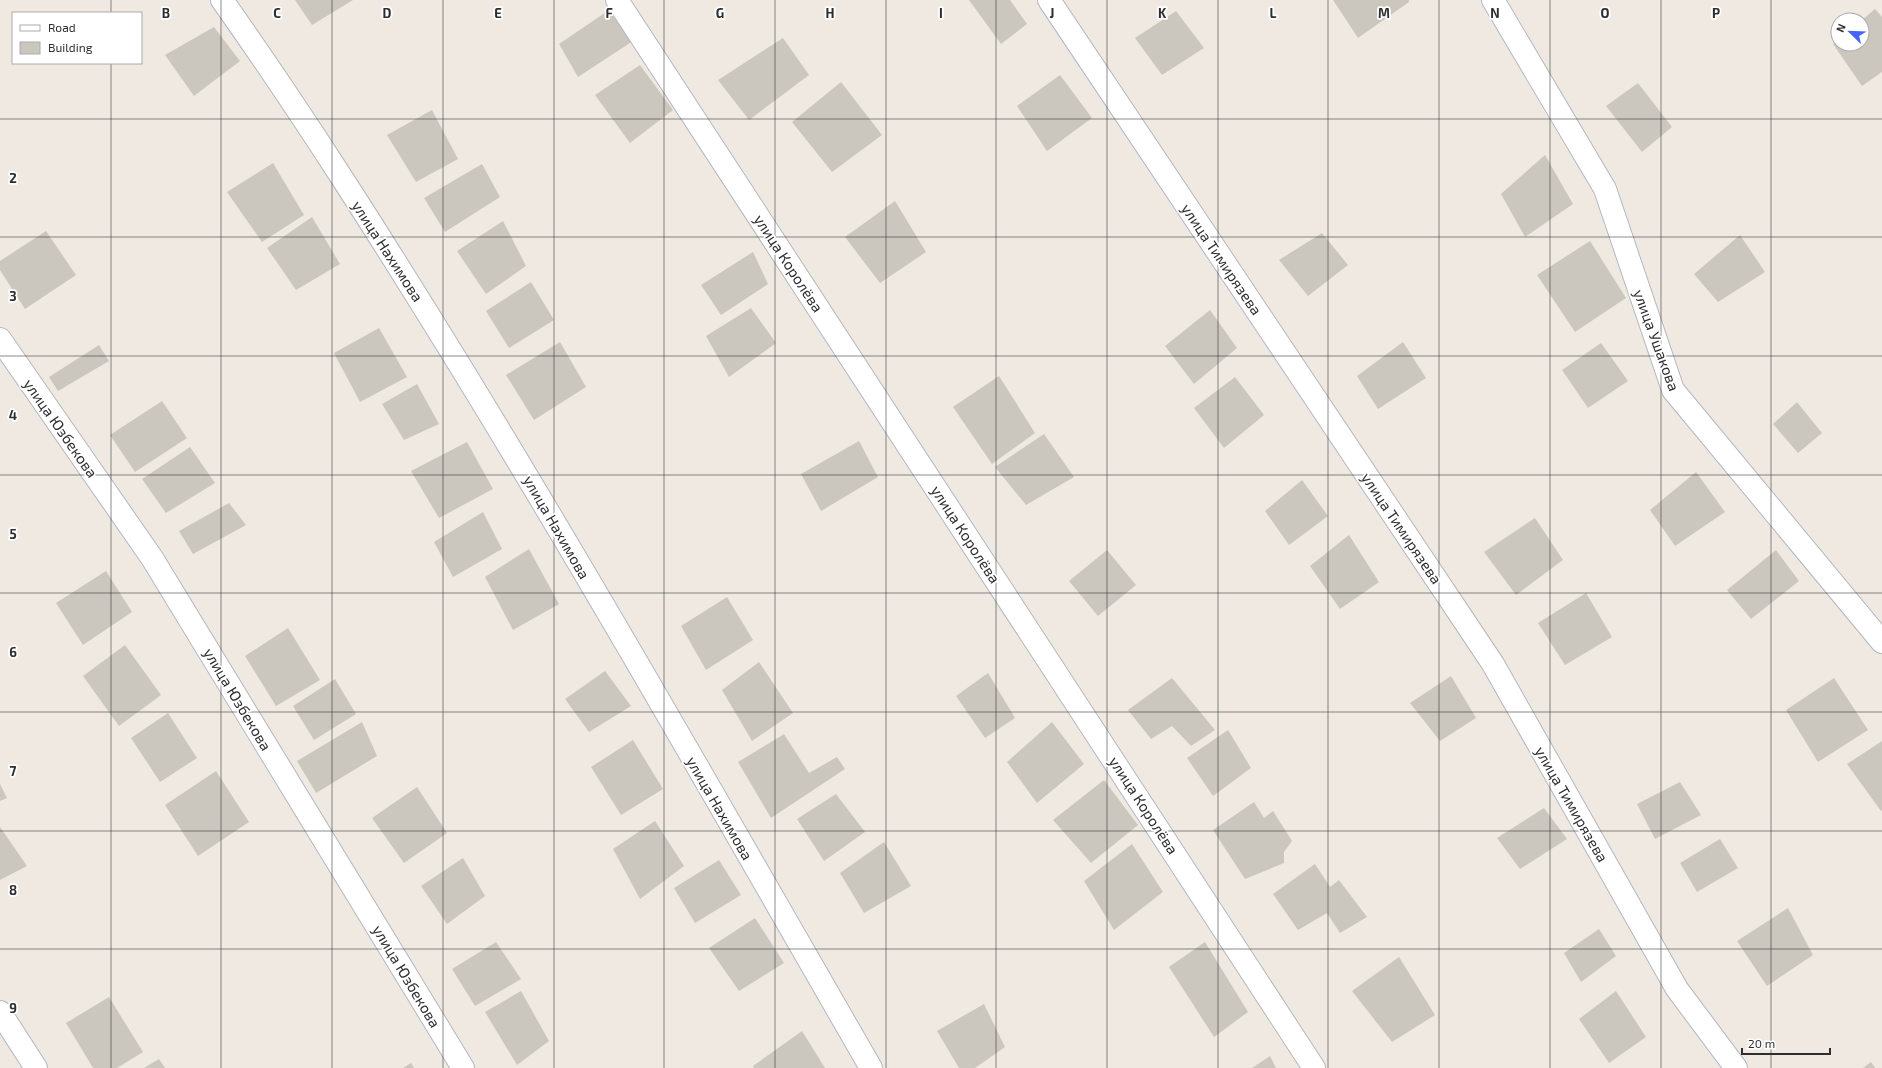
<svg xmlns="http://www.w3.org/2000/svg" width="1882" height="1068" font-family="'Exo 2',sans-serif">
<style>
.building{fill:#cbc7bf}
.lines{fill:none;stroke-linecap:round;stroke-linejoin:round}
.minor-casing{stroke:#b4b7c1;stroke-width:24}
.minor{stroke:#fff;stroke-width:22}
.grid{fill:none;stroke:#2e2e2e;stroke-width:1;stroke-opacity:0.55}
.labels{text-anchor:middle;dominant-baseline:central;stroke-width:3.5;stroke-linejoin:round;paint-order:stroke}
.street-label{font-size:15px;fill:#2e2e2e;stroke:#fff}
.grid-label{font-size:13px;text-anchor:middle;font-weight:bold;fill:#2e2e2e;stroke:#fff;stroke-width:3.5;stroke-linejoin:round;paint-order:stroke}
</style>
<rect width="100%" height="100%" fill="#efe9e1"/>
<!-- building -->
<path class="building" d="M 295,0 L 353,0 L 312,25 Z
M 969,0 L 1010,0 L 1027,24 L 1001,44 Z
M 1333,0 L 1409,0 L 1409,2 L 1358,38 Z
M 612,8 L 636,39 L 578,77 L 559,44 Z
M 1875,9 L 1882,17 L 1882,72 L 1862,86 L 1833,44 L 1838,39 L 1838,44 L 1862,44 L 1862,20 Z
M 1176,11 L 1204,48 L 1162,75 L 1135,38 Z
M 214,27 L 240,61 L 194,96 L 165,55 Z
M 783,38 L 809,75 L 749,120 L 718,80 Z
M 640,65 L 673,110 L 630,143 L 595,95 Z
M 1060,75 L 1092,118 L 1047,151 L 1017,106 Z
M 841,82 L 882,135 L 832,172 L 792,122 Z
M 1638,83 L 1672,127 L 1642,152 L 1606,106 Z
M 432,110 L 458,159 L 416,182 L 387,135 Z
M 1545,155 L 1573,204 L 1525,237 L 1501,194 Z
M 273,163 L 304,215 L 262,242 L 227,192 Z
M 482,164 L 500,197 L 445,232 L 424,198 Z
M 895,201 L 926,252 L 880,283 L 845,237 Z
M 312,217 L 340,264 L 296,290 L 267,248 Z
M 503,221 L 526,266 L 486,294 L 457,251 Z
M 46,231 L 76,275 L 25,309 L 0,270 L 0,261 Z
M 1322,233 L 1348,265 L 1308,296 L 1279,260 Z
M 1740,235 L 1765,272 L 1718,302 L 1694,274 Z
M 1590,241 L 1626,298 L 1575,332 L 1537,275 Z
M 753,252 L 768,284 L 721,315 L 701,285 Z
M 531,282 L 554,320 L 509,348 L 486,311 Z
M 751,308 L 776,343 L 729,377 L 706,336 Z
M 1210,310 L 1237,348 L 1194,384 L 1165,346 Z
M 379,328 L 407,377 L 360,402 L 334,353 Z
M 560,342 L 586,387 L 534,420 L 506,375 Z
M 1403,342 L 1426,378 L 1378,409 L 1357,376 Z
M 1601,343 L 1628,381 L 1588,408 L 1562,370 Z
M 99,345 L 109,361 L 58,391 L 49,377 Z
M 999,376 L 1035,433 L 992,464 L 953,407 Z
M 1235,377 L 1264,415 L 1224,448 L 1194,408 Z
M 417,384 L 439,424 L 404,440 L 382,404 Z
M 162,401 L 187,438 L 135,472 L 110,435 Z
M 1797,402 L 1822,433 L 1798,453 L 1773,424 Z
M 1044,434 L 1074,477 L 1026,505 L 995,467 Z
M 859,441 L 878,477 L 821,511 L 801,474 Z
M 467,442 L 493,489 L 439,518 L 411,471 Z
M 190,447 L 215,483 L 166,513 L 142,479 Z
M 1696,472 L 1725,512 L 1675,546 L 1650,510 Z
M 1302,480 L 1328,516 L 1289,545 L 1265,511 Z
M 229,503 L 246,525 L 193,554 L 179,531 Z
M 483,512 L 502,549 L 453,577 L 434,542 Z
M 1535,518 L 1563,560 L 1516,595 L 1484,552 Z
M 1349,535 L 1379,582 L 1340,609 L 1310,566 Z
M 529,549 L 559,604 L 513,630 L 485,577 Z
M 1107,550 L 1136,585 L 1098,616 L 1069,581 Z
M 1776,550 L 1799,581 L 1751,619 L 1727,590 Z
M 106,571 L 132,612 L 83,645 L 56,603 Z
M 1586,593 L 1612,637 L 1565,665 L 1538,623 Z
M 727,597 L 753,640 L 706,670 L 681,626 Z
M 288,628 L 320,680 L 276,706 L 245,656 Z
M 125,645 L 161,695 L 119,726 L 83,676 Z
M 759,662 L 793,713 L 752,741 L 722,690 Z
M 605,671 L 631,706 L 589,732 L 565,699 Z
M 988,673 L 1015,718 L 985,738 L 956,696 Z
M 1451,676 L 1476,718 L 1440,741 L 1410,703 Z
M 1172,678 L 1215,730 L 1191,746 L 1172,726 L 1151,739 L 1128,710 Z
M 1834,678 L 1868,730 L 1818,762 L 1786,710 Z
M 335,679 L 356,714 L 314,740 L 293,706 Z
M 168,713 L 197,758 L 160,782 L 131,738 Z
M 362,722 L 377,756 L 316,793 L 297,761 Z
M 1052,722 L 1084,764 L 1037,803 L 1007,762 Z
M 1228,730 L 1251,768 L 1213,796 L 1187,758 Z
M 784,734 L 809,773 L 837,757 L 845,769 L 771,818 L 738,762 Z
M 633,740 L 663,789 L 621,815 L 591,767 Z
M 1882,741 L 1882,810 L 1881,811 L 1847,764 Z
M 216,771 L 249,822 L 198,856 L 165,805 Z
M 1104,780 L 1138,825 L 1091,863 L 1053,820 Z
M 1680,782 L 1701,815 L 1655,839 L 1637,804 Z
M 0,784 L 7,798 L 0,801 Z
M 417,787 L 447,833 L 404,863 L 372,818 Z
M 836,794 L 865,832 L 824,861 L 797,819 Z
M 1254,802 L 1264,818 L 1273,811 L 1292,841 L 1284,852 L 1284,863 L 1245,879 L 1213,830 Z
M 1544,808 L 1567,839 L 1520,869 L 1497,838 Z
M 655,821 L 684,866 L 640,899 L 613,849 Z
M 0,827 L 27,866 L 0,880 Z
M 1720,839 L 1738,868 L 1697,892 L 1680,863 Z
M 884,842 L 911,886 L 864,913 L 840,873 Z
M 1132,844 L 1163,892 L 1114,930 L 1084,881 Z
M 463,858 L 485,896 L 447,924 L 421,886 Z
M 719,860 L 741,895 L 695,923 L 674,888 Z
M 1315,864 L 1330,887 L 1339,880 L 1367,917 L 1340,933 L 1327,913 L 1298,930 L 1273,894 Z
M 1788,908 L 1813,955 L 1767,986 L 1737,941 Z
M 755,918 L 784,963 L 739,991 L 709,948 Z
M 1599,929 L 1616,956 L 1581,982 L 1564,953 Z
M 496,942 L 521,979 L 475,1006 L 452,969 Z
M 1205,942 L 1248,1012 L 1214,1037 L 1169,967 Z
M 1399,957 L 1435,1015 L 1392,1042 L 1352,991 Z
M 521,991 L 549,1041 L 517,1065 L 485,1012 Z
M 1616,991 L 1646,1037 L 1609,1063 L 1579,1019 Z
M 109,997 L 143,1052 L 117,1068 L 93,1068 L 66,1023 Z
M 984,1004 L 1005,1047 L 975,1068 L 959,1068 L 937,1031 Z
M 802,1031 L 825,1068 L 754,1068 L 753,1066 Z
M 1270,1056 L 1276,1068 L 1252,1068 Z
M 159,1059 L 165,1068 L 144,1068 Z
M 1871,1062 L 1875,1068 L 1863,1068 Z
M 411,1063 L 414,1068 L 403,1068 Z"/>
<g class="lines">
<defs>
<path id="minor" d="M 222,0 C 307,120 385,244 462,369 C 603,599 736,834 871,1068
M 617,0 L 1314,1068
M 1049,0 L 1493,664 L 1677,989 L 1736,1068
M 1493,0 L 1605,189 L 1673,390 L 1882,642
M 0,339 L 152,558 L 463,1068
M 0,1012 L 36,1068"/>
</defs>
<!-- minor casing -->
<use href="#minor" class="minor-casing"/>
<!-- minor -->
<use href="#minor" class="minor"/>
</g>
<!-- grid -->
<path class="grid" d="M 111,0 L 111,13M 221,0 L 221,1068M 332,0 L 332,1068M 443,0 L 443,1068M 554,0 L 554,1068M 664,0 L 664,1068M 775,0 L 775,1068M 886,0 L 886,1068M 996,0 L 996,1068M 1107,0 L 1107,1068M 1218,0 L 1218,1068M 1328,0 L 1328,1068M 1439,0 L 1439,1068M 1550,0 L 1550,1068M 1661,0 L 1661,1068M 1771,0 L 1771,1068M 111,63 L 111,1068M 0,119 L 1882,119M 0,237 L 1882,237M 0,356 L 1882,356M 0,475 L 1882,475M 0,593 L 1882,593M 0,712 L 1882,712M 0,831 L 1882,831M 0,949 L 1882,949"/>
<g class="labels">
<!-- street labels -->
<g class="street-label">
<text transform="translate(388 251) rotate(57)">улица Нахимова</text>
<text transform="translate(1222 259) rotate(56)">улица Тимирязева</text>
<text transform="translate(789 263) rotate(57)">улица Королёва</text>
<text transform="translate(1657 340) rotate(70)">улица Ушакова</text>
<text transform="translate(61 428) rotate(55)">улица Юзбекова</text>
<text transform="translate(557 527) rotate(60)">улица Нахимова</text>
<text transform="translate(1402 528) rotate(56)">улица Тимирязева</text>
<text transform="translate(966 534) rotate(57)">улица Королёва</text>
<text transform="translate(238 699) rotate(59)">улица Юзбекова</text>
<text transform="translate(1572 804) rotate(60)">улица Тимирязева</text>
<text transform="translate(1144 805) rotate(57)">улица Королёва</text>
<text transform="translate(720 808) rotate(60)">улица Нахимова</text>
<text transform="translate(407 976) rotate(59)">улица Юзбекова</text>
</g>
</g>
<g class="grid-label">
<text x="166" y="18">B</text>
<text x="277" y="18">C</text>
<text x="387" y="18">D</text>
<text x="498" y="18">E</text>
<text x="609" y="18">F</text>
<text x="720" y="18">G</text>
<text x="830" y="18">H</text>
<text x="941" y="18">I</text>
<text x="1052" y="18">J</text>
<text x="1162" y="18">K</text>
<text x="1273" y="18">L</text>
<text x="1384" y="18">M</text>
<text x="1495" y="18">N</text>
<text x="1605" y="18">O</text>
<text x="1716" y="18">P</text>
<text x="13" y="183">2</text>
<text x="13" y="301">3</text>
<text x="13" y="420">4</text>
<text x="13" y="539">5</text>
<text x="13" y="657">6</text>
<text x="13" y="776">7</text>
<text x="13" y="895">8</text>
<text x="13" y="1013">9</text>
</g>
<!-- legend -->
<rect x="12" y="12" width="130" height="52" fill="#ffffff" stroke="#ababab"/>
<rect x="20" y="25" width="20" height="6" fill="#ffffff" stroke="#ababab"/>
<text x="48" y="32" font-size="12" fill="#2e2e2e">Road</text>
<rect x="20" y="42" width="20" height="12" fill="#cbc7bf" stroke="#ababab"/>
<text x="48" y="52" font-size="12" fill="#2e2e2e">Building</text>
<!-- north arrow -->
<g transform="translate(1850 32) rotate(293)"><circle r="19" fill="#ffffff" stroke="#ababab"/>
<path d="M0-3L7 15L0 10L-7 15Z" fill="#4264fb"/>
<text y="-6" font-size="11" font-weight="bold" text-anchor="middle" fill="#2e2e2e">N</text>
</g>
<!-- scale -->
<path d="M1742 1048v6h88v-6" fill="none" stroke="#2e2e2e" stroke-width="2"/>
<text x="1748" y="1048" font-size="12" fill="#2e2e2e" stroke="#ffffff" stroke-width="3" paint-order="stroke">20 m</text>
</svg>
